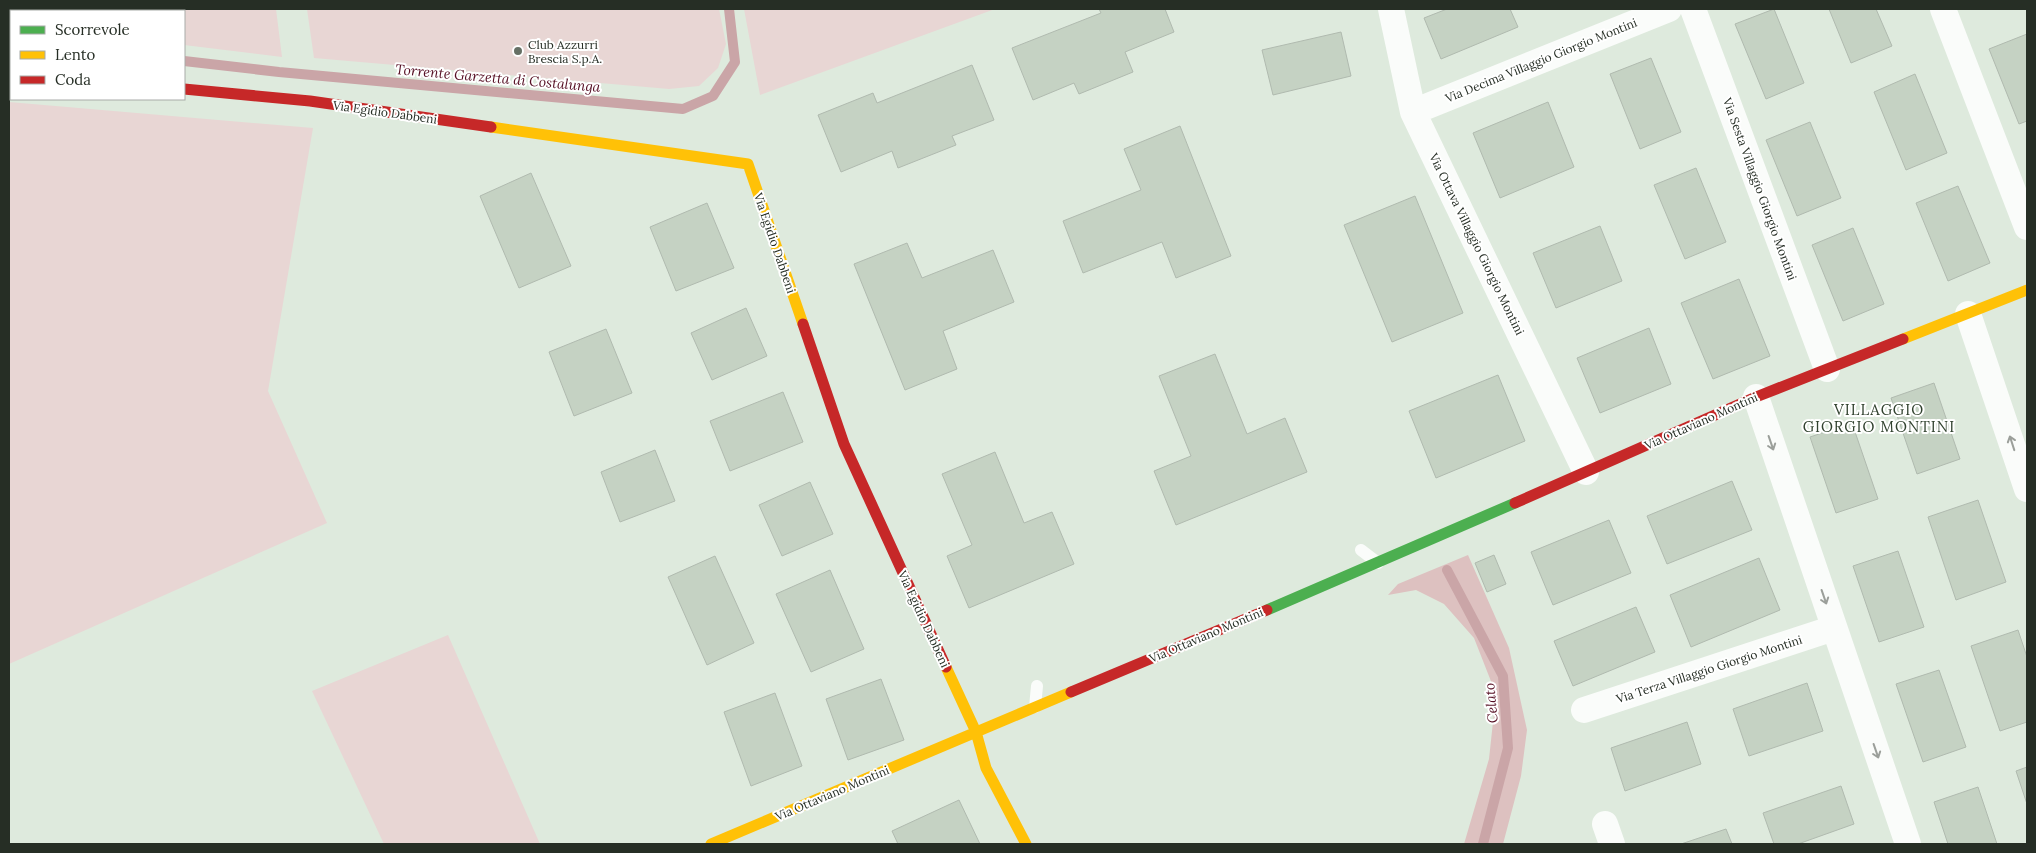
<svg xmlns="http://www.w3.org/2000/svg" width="2036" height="853" font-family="Lora,serif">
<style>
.green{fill:#e8d6d4}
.forest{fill:#ddc1c0}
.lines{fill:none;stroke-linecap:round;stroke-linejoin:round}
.stream{stroke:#caa5a7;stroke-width:10}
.building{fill:#c5d2c3;stroke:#b0baaf}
.lane{stroke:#fafcfa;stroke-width:12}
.street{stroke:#fafcfa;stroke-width:26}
.fast{stroke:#4caf50;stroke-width:11}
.slow{stroke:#ffc107;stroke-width:11}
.jam{stroke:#c62828;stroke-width:11}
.oneway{stroke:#9b9f9a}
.poi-dot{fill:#667065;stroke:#fff;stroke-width:2}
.labels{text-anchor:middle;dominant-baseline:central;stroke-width:4;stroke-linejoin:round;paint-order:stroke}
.poi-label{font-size:12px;fill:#262e25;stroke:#fff;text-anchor:start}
.street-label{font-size:12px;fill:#262e25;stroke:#fff}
.water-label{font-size:14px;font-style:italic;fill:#550e23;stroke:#fff}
.quarter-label{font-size:15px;letter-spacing:1px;fill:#30412e;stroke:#fff}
</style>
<rect width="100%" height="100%" fill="#deeadd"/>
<!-- green -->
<path class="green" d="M 9,9 L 276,9 L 282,57 L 184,45 L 184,11 L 11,11 L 11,24 L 9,24 Z
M 307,9 L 719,9 L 726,44 L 718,68 L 699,86 L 669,89 L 314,58 Z
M 744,9 L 995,9 L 760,95 Z
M 9,102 L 313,128 L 268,391 L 327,523 L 9,664 Z
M 448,635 L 540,844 L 384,844 L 312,691 Z"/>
<!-- forest -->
<path class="forest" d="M 1468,555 L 1509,648 L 1527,730 L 1521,776 L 1503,844 L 1464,844 L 1489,759 L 1496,694 L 1474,638 L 1444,604 L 1416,590 L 1388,595 L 1398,584 Z"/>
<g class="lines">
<!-- stream -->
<path class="stream" d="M 9,42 L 11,42
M 184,61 L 279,72 L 683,109 L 713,96 L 735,62 L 729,9
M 1447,570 L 1503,676 L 1508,748 L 1483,844"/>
</g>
<!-- building -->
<path class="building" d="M 1099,9 L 1165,9 L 1174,32 L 1125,52 L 1133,72 L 1079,94 L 1074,83 L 1033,100 L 1012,48 L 1101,13 Z
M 1447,9 L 1510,9 L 1518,27 L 1441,59 L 1424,18 Z
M 1774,9 L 1804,83 L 1766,99 L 1735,24 Z
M 1829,9 L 1876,9 L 1892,46 L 1851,63 Z
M 1341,32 L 1351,76 L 1273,95 L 1262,50 Z
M 2027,34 L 2027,121 L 2019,124 L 1989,49 Z
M 1651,58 L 1681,132 L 1640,149 L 1610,74 Z
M 972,65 L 994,120 L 952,136 L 956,145 L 898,168 L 892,151 L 841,172 L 818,115 L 873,93 L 877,103 Z
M 1915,74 L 1947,153 L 1906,170 L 1874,92 Z
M 1548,102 L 1574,167 L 1500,198 L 1473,133 Z
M 1810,122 L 1841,198 L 1797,216 L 1766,140 Z
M 1180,126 L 1231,256 L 1176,278 L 1162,242 L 1083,273 L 1063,221 L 1141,190 L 1124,149 Z
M 1696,168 L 1726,242 L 1685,259 L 1654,185 Z
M 531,173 L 571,266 L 519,288 L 480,196 Z
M 1958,186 L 1990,263 L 1948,281 L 1916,203 Z
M 1415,196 L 1463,313 L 1392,342 L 1344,225 Z
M 707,203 L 734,268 L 676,291 L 650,227 Z
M 1600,226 L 1622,281 L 1556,308 L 1533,253 Z
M 1853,228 L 1884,304 L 1843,321 L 1812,245 Z
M 907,243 L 922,278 L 993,250 L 1014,302 L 943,331 L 957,369 L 905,390 L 854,264 Z
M 1739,279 L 1770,356 L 1713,379 L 1681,303 Z
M 746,308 L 767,356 L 712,380 L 691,333 Z
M 1649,328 L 1671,384 L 1600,413 L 1577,358 Z
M 606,329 L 632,393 L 574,416 L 549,352 Z
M 1215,354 L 1247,434 L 1285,418 L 1307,472 L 1176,525 L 1154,471 L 1191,456 L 1159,376 Z
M 1498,375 L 1525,441 L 1436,478 L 1409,411 Z
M 1934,383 L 1960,459 L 1917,474 L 1891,398 Z
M 783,392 L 803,442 L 730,471 L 710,421 Z
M 1852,423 L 1878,499 L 1836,513 L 1810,437 Z
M 655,450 L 675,501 L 620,522 L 601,472 Z
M 995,452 L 1024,523 L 1052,512 L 1074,564 L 969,608 L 947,556 L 972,545 L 942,474 Z
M 1732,481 L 1752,530 L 1667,564 L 1647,516 Z
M 810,482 L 833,534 L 782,556 L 759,505 Z
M 1978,500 L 2006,582 L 1956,600 L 1928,517 Z
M 1609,520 L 1631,573 L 1553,605 L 1531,552 Z
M 1898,551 L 1924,627 L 1879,642 L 1853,566 Z
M 1494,555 L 1506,584 L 1487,592 L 1475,563 Z
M 715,556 L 754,643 L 707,665 L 668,577 Z
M 1759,558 L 1780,610 L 1691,647 L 1670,595 Z
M 830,570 L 864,649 L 811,672 L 776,594 Z
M 1636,607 L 1655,652 L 1573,686 L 1554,641 Z
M 2018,630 L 2027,657 L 2027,722 L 2000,731 L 1971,646 Z
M 1939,670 L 1966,747 L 1923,762 L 1896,684 Z
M 881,679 L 904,740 L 848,760 L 826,699 Z
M 1807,683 L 1823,731 L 1749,756 L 1733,709 Z
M 775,693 L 802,766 L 751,786 L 724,712 Z
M 1687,722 L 1701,764 L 1625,791 L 1611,748 Z
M 2027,767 L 2027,804 L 2016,771 Z
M 1841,786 L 1854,824 L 1798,844 L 1774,844 L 1763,813 Z
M 1978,787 L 1997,844 L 1948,844 L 1934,802 Z
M 959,800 L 980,844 L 898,844 L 892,831 Z
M 1726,829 L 1732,844 L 1681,844 Z"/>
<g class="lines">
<!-- lane -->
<path class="lane" d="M 1361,550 L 1378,563
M 1035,707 L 1037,686"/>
<!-- street -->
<path class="street" d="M 1391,9 L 1413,112 L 1586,472
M 1693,9 L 1827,369
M 1943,9 L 2027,227
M 9,72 L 11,72
M 1413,112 L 1669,9
M 1968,314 L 2027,489
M 1756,397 L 1908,844
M 1584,710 L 1834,628
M 1605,824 L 1612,844"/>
<!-- fast -->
<path class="fast" d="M 1267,610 L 1515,503"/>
<!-- slow -->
<path class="slow" d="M 491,127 L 748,164 L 803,324
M 1903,339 L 2027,290
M 946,667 L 976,732 L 986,768 L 1026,844
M 711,844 L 1071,692"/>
<!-- jam -->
<path class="jam" d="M 184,89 L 310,101 L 491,127
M 803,324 L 844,444 L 946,667
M 1515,503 L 1756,397 L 1903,339
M 1071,692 L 1267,610"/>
</g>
<!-- one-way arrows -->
<defs><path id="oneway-shaft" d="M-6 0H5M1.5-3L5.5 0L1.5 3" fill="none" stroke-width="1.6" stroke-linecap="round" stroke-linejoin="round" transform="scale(1.25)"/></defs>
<g class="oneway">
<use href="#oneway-shaft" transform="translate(1771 443) rotate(71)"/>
<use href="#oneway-shaft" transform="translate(2012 443) rotate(-108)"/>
<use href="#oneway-shaft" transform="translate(1824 597) rotate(71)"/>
<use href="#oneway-shaft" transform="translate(1876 751) rotate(71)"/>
</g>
<!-- markers -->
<circle class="poi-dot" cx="518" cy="51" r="5"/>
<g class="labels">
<!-- poi labels -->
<g class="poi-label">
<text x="528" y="44">Club Azzurri<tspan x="528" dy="14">Brescia S.p.A.</tspan></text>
</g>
<!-- street labels -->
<g class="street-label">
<text transform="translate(1541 60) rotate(-22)">Via Decima Villaggio Giorgio Montini</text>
<text transform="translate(385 112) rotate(8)">Via Egidio Dabbeni</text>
<text transform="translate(1760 189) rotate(70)">Via Sesta Villaggio Giorgio Montini</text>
<text transform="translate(775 243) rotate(71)">Via Egidio Dabbeni</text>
<text transform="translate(1477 244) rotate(64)">Via Ottava Villaggio Giorgio Montini</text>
<text transform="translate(1701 421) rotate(-24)">Via Ottaviano Montini</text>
<text transform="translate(924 619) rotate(65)">Via Egidio Dabbeni</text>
<text transform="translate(1206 635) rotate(-23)">Via Ottaviano Montini</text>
<text transform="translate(1709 669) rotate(-18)">Via Terza Villaggio Giorgio Montini</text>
<text transform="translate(832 793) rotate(-23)">Via Ottaviano Montini</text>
</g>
<!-- water labels -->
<g class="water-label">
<text transform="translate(498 78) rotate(5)">Torrente Garzetta di Costalunga</text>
<text transform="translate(1491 703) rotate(-95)">Celato</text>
</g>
<!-- quarter labels -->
<g class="quarter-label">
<text x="1879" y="409">VILLAGGIO<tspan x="1879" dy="17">GIORGIO MONTINI</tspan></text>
</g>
</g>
<!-- border -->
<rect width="2036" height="853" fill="none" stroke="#262e25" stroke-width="20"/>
<!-- legend -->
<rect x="10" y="10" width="175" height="90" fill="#ffffff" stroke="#a8aba8"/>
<rect x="20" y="26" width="25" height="8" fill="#4caf50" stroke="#a8aba8"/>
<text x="55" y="35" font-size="15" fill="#262e25">Scorrevole</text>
<rect x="20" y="51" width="25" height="8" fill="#ffc107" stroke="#a8aba8"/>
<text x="55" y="60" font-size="15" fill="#262e25">Lento</text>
<rect x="20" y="76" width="25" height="8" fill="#c62828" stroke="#a8aba8"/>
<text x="55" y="85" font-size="15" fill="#262e25">Coda</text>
</svg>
